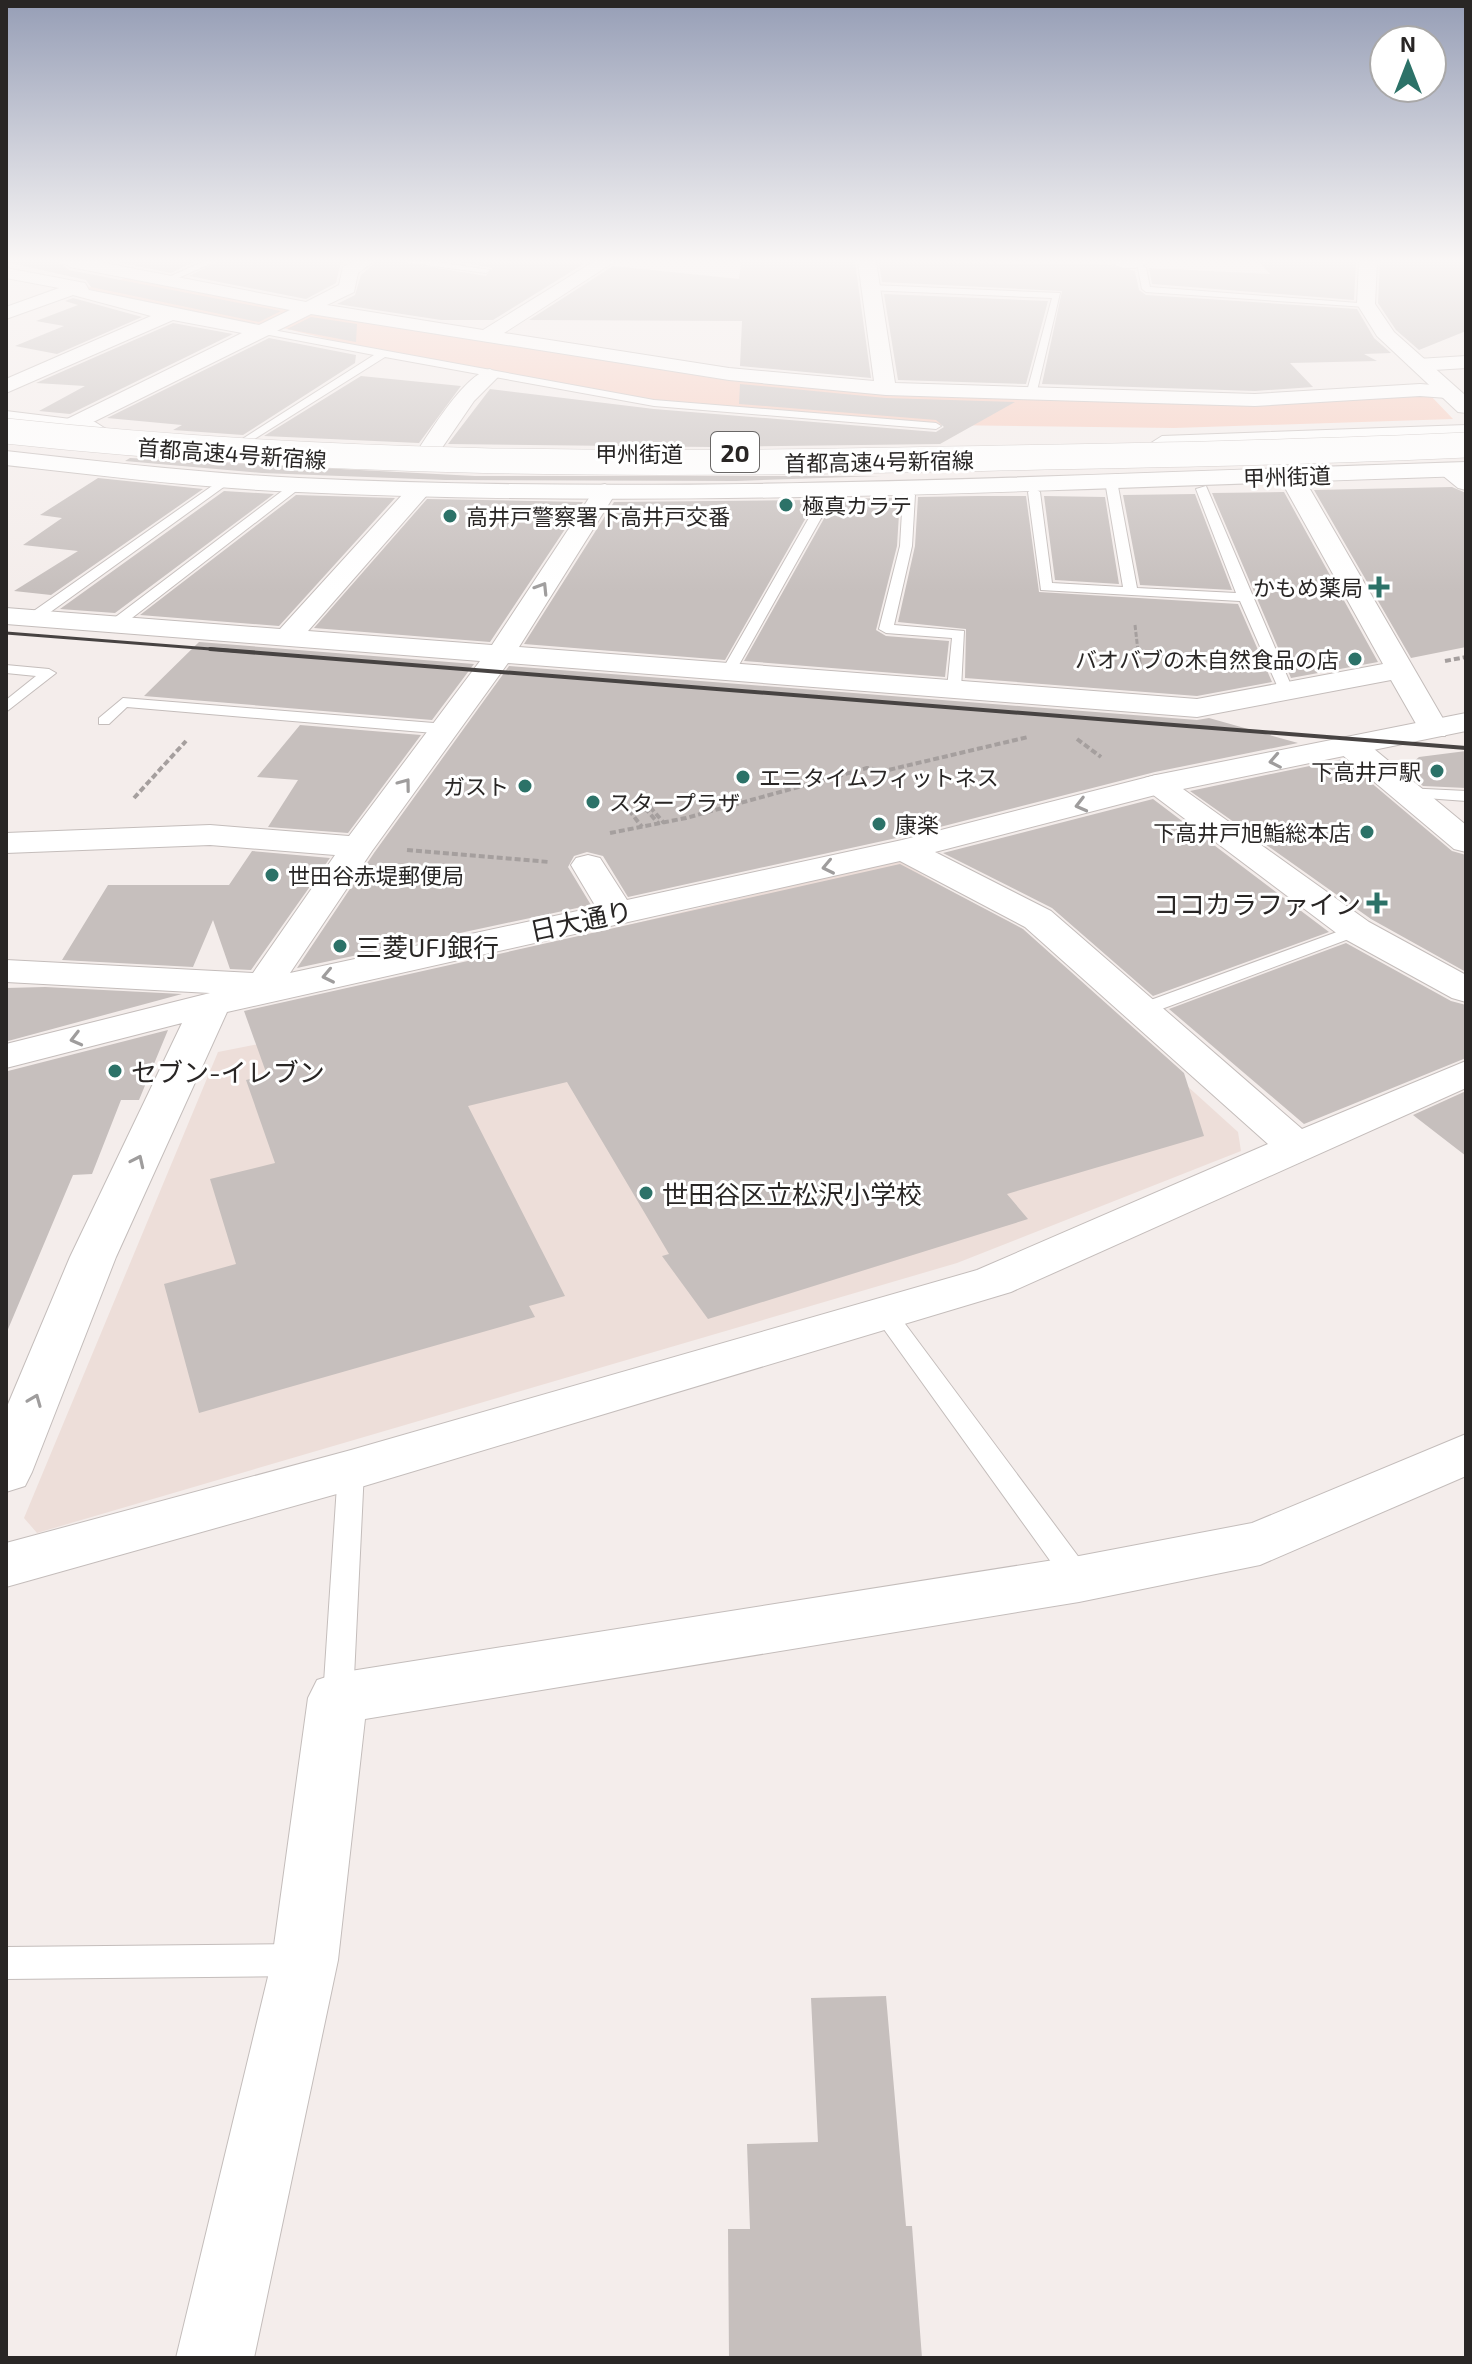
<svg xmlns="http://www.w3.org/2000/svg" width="1472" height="2364" font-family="'Exo 2','Noto Sans JP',sans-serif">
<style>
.built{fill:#edded9}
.green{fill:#f7cbbd}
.building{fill:#c6bfbd}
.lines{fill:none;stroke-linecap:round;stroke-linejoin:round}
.lane-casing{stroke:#c4bdbb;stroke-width:2}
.street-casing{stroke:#c4bdbb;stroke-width:2}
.secondary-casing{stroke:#c4bdbb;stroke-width:2}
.highway-casing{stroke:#c4bdbb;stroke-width:2}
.path-far1{stroke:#a59f9e;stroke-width:3;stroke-dasharray:5 2;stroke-linecap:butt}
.path{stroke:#a59f9e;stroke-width:4;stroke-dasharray:6 3;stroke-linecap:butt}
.lane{fill:#fff;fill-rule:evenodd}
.street{fill:#fff;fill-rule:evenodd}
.secondary{fill:#fff;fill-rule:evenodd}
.highway{fill:#fff;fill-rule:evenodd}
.rail-far1{stroke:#474342;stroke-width:3}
.rail{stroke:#474342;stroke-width:4}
.highway-bridge-far1-casing{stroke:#c4bdbb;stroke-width:20;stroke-linecap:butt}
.highway-bridge-casing{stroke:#c4bdbb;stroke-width:26;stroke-linecap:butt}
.highway-bridge-far1{stroke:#fff;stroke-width:19}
.highway-bridge{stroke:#fff;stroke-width:25}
.oneway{stroke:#9f9d9d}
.poi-dot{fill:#2c7268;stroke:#fff;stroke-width:3}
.labels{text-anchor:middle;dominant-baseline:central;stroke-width:6;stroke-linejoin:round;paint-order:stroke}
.far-street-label{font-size:22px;fill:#292625;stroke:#fff}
.far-poi-label{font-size:22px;fill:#292625;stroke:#fff;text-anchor:start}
.shield{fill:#fff;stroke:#696766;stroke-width:2}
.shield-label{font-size:24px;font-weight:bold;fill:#292625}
.poi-label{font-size:26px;fill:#292625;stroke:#fff;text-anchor:start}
.street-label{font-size:26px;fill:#292625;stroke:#fff}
</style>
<rect width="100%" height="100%" fill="#f4edeb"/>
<!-- built -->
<path class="built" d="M 898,860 L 1015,930 L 1238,1132 L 1241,1151 L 957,1263 L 37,1533 L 24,1518 L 218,1052 L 310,1034 L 329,997 Z"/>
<!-- green -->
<path class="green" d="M 131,277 L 293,311 L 264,325 L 126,301 L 87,288 Z
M 309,313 L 604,358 L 931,395 L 1431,396 L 1453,419 L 1174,428 L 944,425 L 680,405 L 380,352 L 279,327 Z"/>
<!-- building -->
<path class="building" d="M 6,262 L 59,262 L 69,270 L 281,311 L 259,322 L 91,287 L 86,280 Z
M 117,262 L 194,262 L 171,273 Z
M 217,262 L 345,262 L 340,266 L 336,283 L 306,299 L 189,276 Z
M 376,262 L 401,262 L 486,276 L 492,268 L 460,262 L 585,263 L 493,320 L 441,320 L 337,304 L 355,295 L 361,275 Z
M 741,262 L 855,262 L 871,378 L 740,366 L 742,321 L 529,320 L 613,266 L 739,279 Z
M 879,262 L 1110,265 L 1135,271 L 1139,290 L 1146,295 L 1357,309 L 1374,338 L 1391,353 L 1364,354 L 1377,361 L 1290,363 L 1313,387 L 1255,391 L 1042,384 L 1062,291 L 882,282 Z
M 1259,262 L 1356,262 L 1354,300 L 1152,284 L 1149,268 L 1270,274 Z
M 1380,262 L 1466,262 L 1466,331 L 1419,350 L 1396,330 L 1378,303 Z
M 884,294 L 1048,301 L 1026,384 L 898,380 Z
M 73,298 L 142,317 L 57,354 L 15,346 L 64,326 L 36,321 L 78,305 L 65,301 Z
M 311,317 L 357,324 L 356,342 L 287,329 Z
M 173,323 L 233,334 L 70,414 L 39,411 L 85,386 L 36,383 Z
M 269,338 L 356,355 L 355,363 L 243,435 L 173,430 L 182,425 L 107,418 Z
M 361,376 L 461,386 L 419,443 L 264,436 Z
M 740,384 L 886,398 L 1015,402 L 940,444 L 710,447 L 448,444 L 490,389 L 654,409 L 936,432 L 944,427 L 936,420 L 739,404 Z
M 130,458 L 475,476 L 881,476 L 736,481 L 445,480 L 262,473 L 125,461 Z
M 98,478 L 203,489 L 51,595 L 14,591 L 78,551 L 23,545 L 62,518 L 40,515 Z
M 1452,487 L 1466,493 L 1466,647 L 1411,658 L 1314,490 Z
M 224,491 L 274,494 L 115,613 L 60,609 Z
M 1284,492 L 1378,662 L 1291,678 L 1212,493 Z
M 1195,494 L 1232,590 L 1140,585 L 1123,495 Z
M 296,495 L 395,498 L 279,626 L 140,615 Z
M 978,496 L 1026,496 L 1039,592 L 1238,604 L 1272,682 L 1197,696 L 965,678 L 966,629 L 898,622 L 915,546 L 918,497 Z
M 1044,496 L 1105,497 L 1119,584 L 1055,580 Z
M 882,498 L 900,498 L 897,546 L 876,630 L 886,636 L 949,641 L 945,677 L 744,661 L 835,499 Z
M 427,499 L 583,502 L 490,642 L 314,628 Z
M 816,500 L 725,660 L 524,644 L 614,502 Z
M 199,642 L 474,664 L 432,720 L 144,696 Z
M 509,666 L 1197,720 L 1209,718 L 1298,743 L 1155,772 L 901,837 L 628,897 L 603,856 L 587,852 L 574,856 L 568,867 L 591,905 L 297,968 L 374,853 Z
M 300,725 L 421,735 L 348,833 L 268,827 L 298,780 L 257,777 Z
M 1466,751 L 1466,788 L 1423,786 L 1404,770 L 1419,757 Z
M 1343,759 L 1452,851 L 1466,855 L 1466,972 L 1371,919 L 1190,791 Z
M 1153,799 L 1329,932 L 1153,996 L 1052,908 L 943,853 Z
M 252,851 L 330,858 L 251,970 L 230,969 L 213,920 L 193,967 L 62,960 L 108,885 L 229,885 Z
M 900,864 L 1023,929 L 1184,1073 L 1204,1136 L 1007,1194 L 1028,1219 L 708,1319 L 662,1256 L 669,1254 L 567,1082 L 468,1106 L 565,1296 L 529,1306 L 535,1317 L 199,1413 L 164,1284 L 236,1264 L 210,1179 L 275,1163 L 246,1080 L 267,1075 L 244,1011 Z
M 1346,943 L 1451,1001 L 1466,1005 L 1466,1058 L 1304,1124 L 1169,1009 Z
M 45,987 L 182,994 L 8,1041 L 6,988 Z
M 168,1030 L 139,1100 L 121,1100 L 92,1174 L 73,1175 L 6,1334 L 8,1071 Z
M 1466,1091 L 1466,1156 L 1413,1115 Z
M 886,1996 L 906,2226 L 912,2226 L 922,2358 L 729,2358 L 728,2229 L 750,2229 L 747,2144 L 818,2142 L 811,1998 Z"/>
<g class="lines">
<defs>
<path id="lane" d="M 202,262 L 214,262 L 167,283 L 160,281 Z
M 404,262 L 437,262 L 490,270 L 486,273 Z
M 1142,265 L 1146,268 L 1150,287 L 1371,304 L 1366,307 L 1146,292 L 1142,289 L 1138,268 Z
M 871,285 L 1060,293 L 1036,395 L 1031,398 L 1026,395 L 1052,298 L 868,290 Z
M 262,328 L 654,400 L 936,423 L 941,426 L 936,429 L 654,406 L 385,357 L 240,448 L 236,443 L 374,355 L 259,333 Z
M 1111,477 L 1117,481 L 1137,588 L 1236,593 L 1196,489 L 1206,486 L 1293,690 L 1291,693 L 1279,690 L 1240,601 L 1041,590 L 1028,492 L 1034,488 L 1040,492 L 1052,583 L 1123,587 L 1105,481 Z
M 222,479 L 232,481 L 38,621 L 28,621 L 28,615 Z
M 294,482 L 304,485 L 119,628 L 109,628 L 109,622 Z
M 832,484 L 838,488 L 735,672 L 723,675 L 721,672 L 826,488 Z
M 909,491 L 915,495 L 912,546 L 894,625 L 964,631 L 961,689 L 954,693 L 947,689 L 952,638 L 886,633 L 879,629 L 900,546 L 903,495 Z
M 6,665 L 49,669 L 56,673 L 6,712 L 6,700 L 36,676 L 6,673 Z
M 123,698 L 446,724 L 454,729 L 446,734 L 127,707 L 109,724 L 99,724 L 99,718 Z
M 1405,788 L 1466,791 L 1466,801 L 1399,796 L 1399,790 Z
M 1356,925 L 1365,930 L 1362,934 L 1151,1013 L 1137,1013 L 1134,1009 L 1137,1005 Z
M 886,1307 L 894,1309 L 1089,1571 L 1093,1579 L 1089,1587 L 1079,1590 L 1069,1587 L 878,1321 L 874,1315 L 878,1309 Z
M 351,1460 L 360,1463 L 364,1470 L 353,1698 L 348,1707 L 338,1711 L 328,1707 L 323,1698 L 338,1470 L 342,1463 Z
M 301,1944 L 313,1948 L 318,1960 L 313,1972 L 301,1976 L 6,1979 L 6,1947 Z"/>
<path id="street" d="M 62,262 L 99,262 L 306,302 L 339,285 L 343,267 L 352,262 L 373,262 L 358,273 L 354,292 L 327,305 L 483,330 L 593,262 L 614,262 L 504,333 L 729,368 L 874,381 L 858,262 L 876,262 L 895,383 L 1255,394 L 1420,384 L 1447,386 L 1457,392 L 1447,398 L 1420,396 L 1255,406 L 886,395 L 729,380 L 311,314 L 71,433 L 60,426 L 63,421 L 242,333 L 173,320 L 6,393 L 6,379 L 151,316 L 73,295 L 6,319 L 6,307 L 59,288 L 6,278 L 6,268 L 85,283 L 89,290 L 259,325 L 290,310 L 70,267 Z
M 1111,262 L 1148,262 C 1140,270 1119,270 1111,262 Z
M 1466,356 L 1466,368 L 1418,371 L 1408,365 L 1418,359 Z
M 490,369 L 500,375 L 474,401 L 435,458 L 419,458 L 416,453 C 431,431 464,375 490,369 Z
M 1448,463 L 1466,472 L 1466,490 L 1458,488 L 1436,470 Z
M 1291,470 L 1303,477 L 1449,729 L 1445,736 L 1423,736 L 1391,680 L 1197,717 L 508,663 L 372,851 L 290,973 L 596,907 L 571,865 L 576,858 L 588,855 L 600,858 L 627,900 L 902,840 L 1156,775 L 1167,778 L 1172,785 L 1167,792 L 935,852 L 1051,911 L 1302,1129 L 1466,1061 L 1466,1088 L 1011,1292 L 351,1490 L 6,1587 L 6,1543 L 351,1450 L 977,1270 L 1268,1144 L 1025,927 L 900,861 L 227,1012 L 116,1257 L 32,1472 L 25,1486 L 6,1492 L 6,1409 L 70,1257 L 182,1023 L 6,1068 L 6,1044 L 210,993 L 6,982 L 6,960 L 253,973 L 335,855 L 210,845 L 6,853 L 6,833 L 210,825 L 349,836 L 480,661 L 6,624 L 6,608 L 280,629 L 412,484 L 428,484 L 432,489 L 428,494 L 308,631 L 492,645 L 597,486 L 605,484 L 617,491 L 519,647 L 1197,699 L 1383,664 L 1279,477 Z
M 1351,737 L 1362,739 L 1466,825 L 1466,852 L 1454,849 L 1340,753 L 1335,746 L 1340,739 Z
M 1466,1434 L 1466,1476 L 1260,1565 L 1079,1602 L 365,1719 L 338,1960 L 254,2358 L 176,2358 L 272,1960 L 308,1698 L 317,1680 L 338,1673 L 1079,1556 L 1252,1523 Z"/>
<path id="secondary" d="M 1359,262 L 1377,262 L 1375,304 L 1394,332 L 1466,396 L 1466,413 L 1458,412 L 1377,336 L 1357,304 Z
M 1466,713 L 1466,731 L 1183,789 L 1369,922 L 1466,975 L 1466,1002 L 1452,998 L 1343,938 L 1140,785 L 1145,778 L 1156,775 Z"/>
<path id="highway" d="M 6,411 L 95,422 L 106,429 L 95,436 L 6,423 Z
M 1466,425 L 1466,439 L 1162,450 L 1151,443 L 1162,436 Z
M 6,451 C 103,462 201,473 299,478 C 687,496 1078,474 1466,462 L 1466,476 C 1078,488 687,510 298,492 C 201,488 103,476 6,465 Z"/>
</defs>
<!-- lane casing -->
<use href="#lane" class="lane-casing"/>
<!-- street casing -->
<use href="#street" class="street-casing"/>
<!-- secondary casing -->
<use href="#secondary" class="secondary-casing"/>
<!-- highway casing -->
<use href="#highway" class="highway-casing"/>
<!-- path-far1 -->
<path class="path-far1" d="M 1135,625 L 1138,651"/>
<!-- path -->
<path class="path" d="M 1138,649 L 1140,667
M 1445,661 L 1466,657
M 1077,739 L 1101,757
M 134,798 L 186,741
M 650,807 L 664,823
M 645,808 L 658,823
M 629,810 L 642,827
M 610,833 L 686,818 L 867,768 L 884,771 L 1028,737
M 407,850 L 549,862"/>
<!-- lane -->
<use href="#lane" class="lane"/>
<!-- street -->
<use href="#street" class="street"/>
<!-- secondary -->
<use href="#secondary" class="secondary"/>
<!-- highway -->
<use href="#highway" class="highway"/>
<!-- rail-far1 -->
<path class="rail-far1" d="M 6,633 L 236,651"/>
<!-- rail -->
<path class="rail" d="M 210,649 L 1466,748"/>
<defs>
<path id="highway-bridge-far1" d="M 6,431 L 22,433"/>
<path id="highway-bridge" d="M 6,431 C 319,465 631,466 945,459 C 1119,456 1292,453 1466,445"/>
</defs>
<!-- highway-bridge-far1 casing -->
<use href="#highway-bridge-far1" class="highway-bridge-far1-casing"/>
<!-- highway-bridge casing -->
<use href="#highway-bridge" class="highway-bridge-casing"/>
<!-- highway-bridge-far1 -->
<use href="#highway-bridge-far1" class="highway-bridge-far1"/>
<!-- highway-bridge -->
<use href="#highway-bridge" class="highway-bridge"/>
</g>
<!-- one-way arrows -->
<defs><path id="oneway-chevron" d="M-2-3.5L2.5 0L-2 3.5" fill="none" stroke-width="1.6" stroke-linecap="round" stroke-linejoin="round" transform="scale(2)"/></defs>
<g class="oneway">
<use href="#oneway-chevron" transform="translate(542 588) rotate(-58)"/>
<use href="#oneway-chevron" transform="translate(1275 761) rotate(169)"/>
<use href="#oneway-chevron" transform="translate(405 784) rotate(-53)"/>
<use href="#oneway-chevron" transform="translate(1081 805) rotate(166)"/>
<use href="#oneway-chevron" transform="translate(828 867) rotate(168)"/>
<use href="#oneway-chevron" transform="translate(328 976) rotate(168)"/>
<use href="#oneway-chevron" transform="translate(76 1039) rotate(166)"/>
<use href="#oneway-chevron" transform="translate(138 1161) rotate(-65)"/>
<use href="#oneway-chevron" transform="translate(35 1400) rotate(-68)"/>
</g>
<!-- sky -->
<linearGradient id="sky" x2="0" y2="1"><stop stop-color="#969eb6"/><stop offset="0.44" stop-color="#faf7f6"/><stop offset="1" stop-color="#faf7f6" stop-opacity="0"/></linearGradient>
<rect width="1472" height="593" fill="url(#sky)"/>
<!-- markers -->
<g class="poi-dot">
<circle cx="786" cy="505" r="8"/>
<circle cx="450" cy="516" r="8"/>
<path d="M1375 575h8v8h8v8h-8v8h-8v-8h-8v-8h8z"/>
<circle cx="1355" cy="659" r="8"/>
<circle cx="1437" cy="771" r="8"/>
<circle cx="743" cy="777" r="8"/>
<circle cx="525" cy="786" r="8"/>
<circle cx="593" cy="802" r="8"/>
<circle cx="879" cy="824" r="8"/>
<circle cx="1367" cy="832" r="8"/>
<circle cx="272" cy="875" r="8"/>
<path d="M1373 891h8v8h8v8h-8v8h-8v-8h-8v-8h8z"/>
<circle cx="340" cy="946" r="8"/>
<circle cx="115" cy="1071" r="8"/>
<circle cx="646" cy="1193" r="8"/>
</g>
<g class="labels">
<!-- far-street labels -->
<g class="far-street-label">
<text transform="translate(232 453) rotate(4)">首都高速4号新宿線</text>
<text x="639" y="453">甲州街道</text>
<text transform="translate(879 461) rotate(-1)">首都高速4号新宿線</text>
<text transform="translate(1287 476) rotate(-2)">甲州街道</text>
</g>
<!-- far-poi labels -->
<g class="far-poi-label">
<text x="802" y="505">極真カラテ</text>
<text x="466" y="516">高井戸警察署下高井戸交番</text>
<text x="1363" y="587" text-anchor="end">かもめ薬局</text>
<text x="1339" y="659" text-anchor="end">バオバブの木自然食品の店</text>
<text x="1421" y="771" text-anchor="end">下高井戸駅</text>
<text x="759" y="777">エニタイムフィットネス</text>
<text x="509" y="786" text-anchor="end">ガスト</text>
<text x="609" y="802">スタープラザ</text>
<text x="895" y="824">康楽</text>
<text x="1351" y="832" text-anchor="end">下高井戸旭鮨総本店</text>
<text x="288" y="875">世田谷赤堤郵便局</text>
</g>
<!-- shield labels -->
<rect class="shield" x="711" y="432" width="48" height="40" rx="6"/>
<g class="shield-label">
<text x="735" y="452">20</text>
</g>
<!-- poi labels -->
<g class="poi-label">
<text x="1361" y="903" text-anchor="end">ココカラファイン</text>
<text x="356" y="946">三菱UFJ銀行</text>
<text x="131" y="1071">セブン-イレブン</text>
<text x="662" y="1193">世田谷区立松沢小学校</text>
</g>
<!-- street labels -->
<g class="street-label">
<text transform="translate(581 920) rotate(-12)">日大通り</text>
</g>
</g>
<!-- border -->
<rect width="1472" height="2364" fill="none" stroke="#292625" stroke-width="16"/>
<!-- north arrow -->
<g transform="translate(1408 64)"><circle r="38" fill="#ffffff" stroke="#a9a8a8" stroke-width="2"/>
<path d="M0-6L14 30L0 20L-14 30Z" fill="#2c7268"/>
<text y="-12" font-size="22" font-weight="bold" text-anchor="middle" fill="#292625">N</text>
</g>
</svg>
